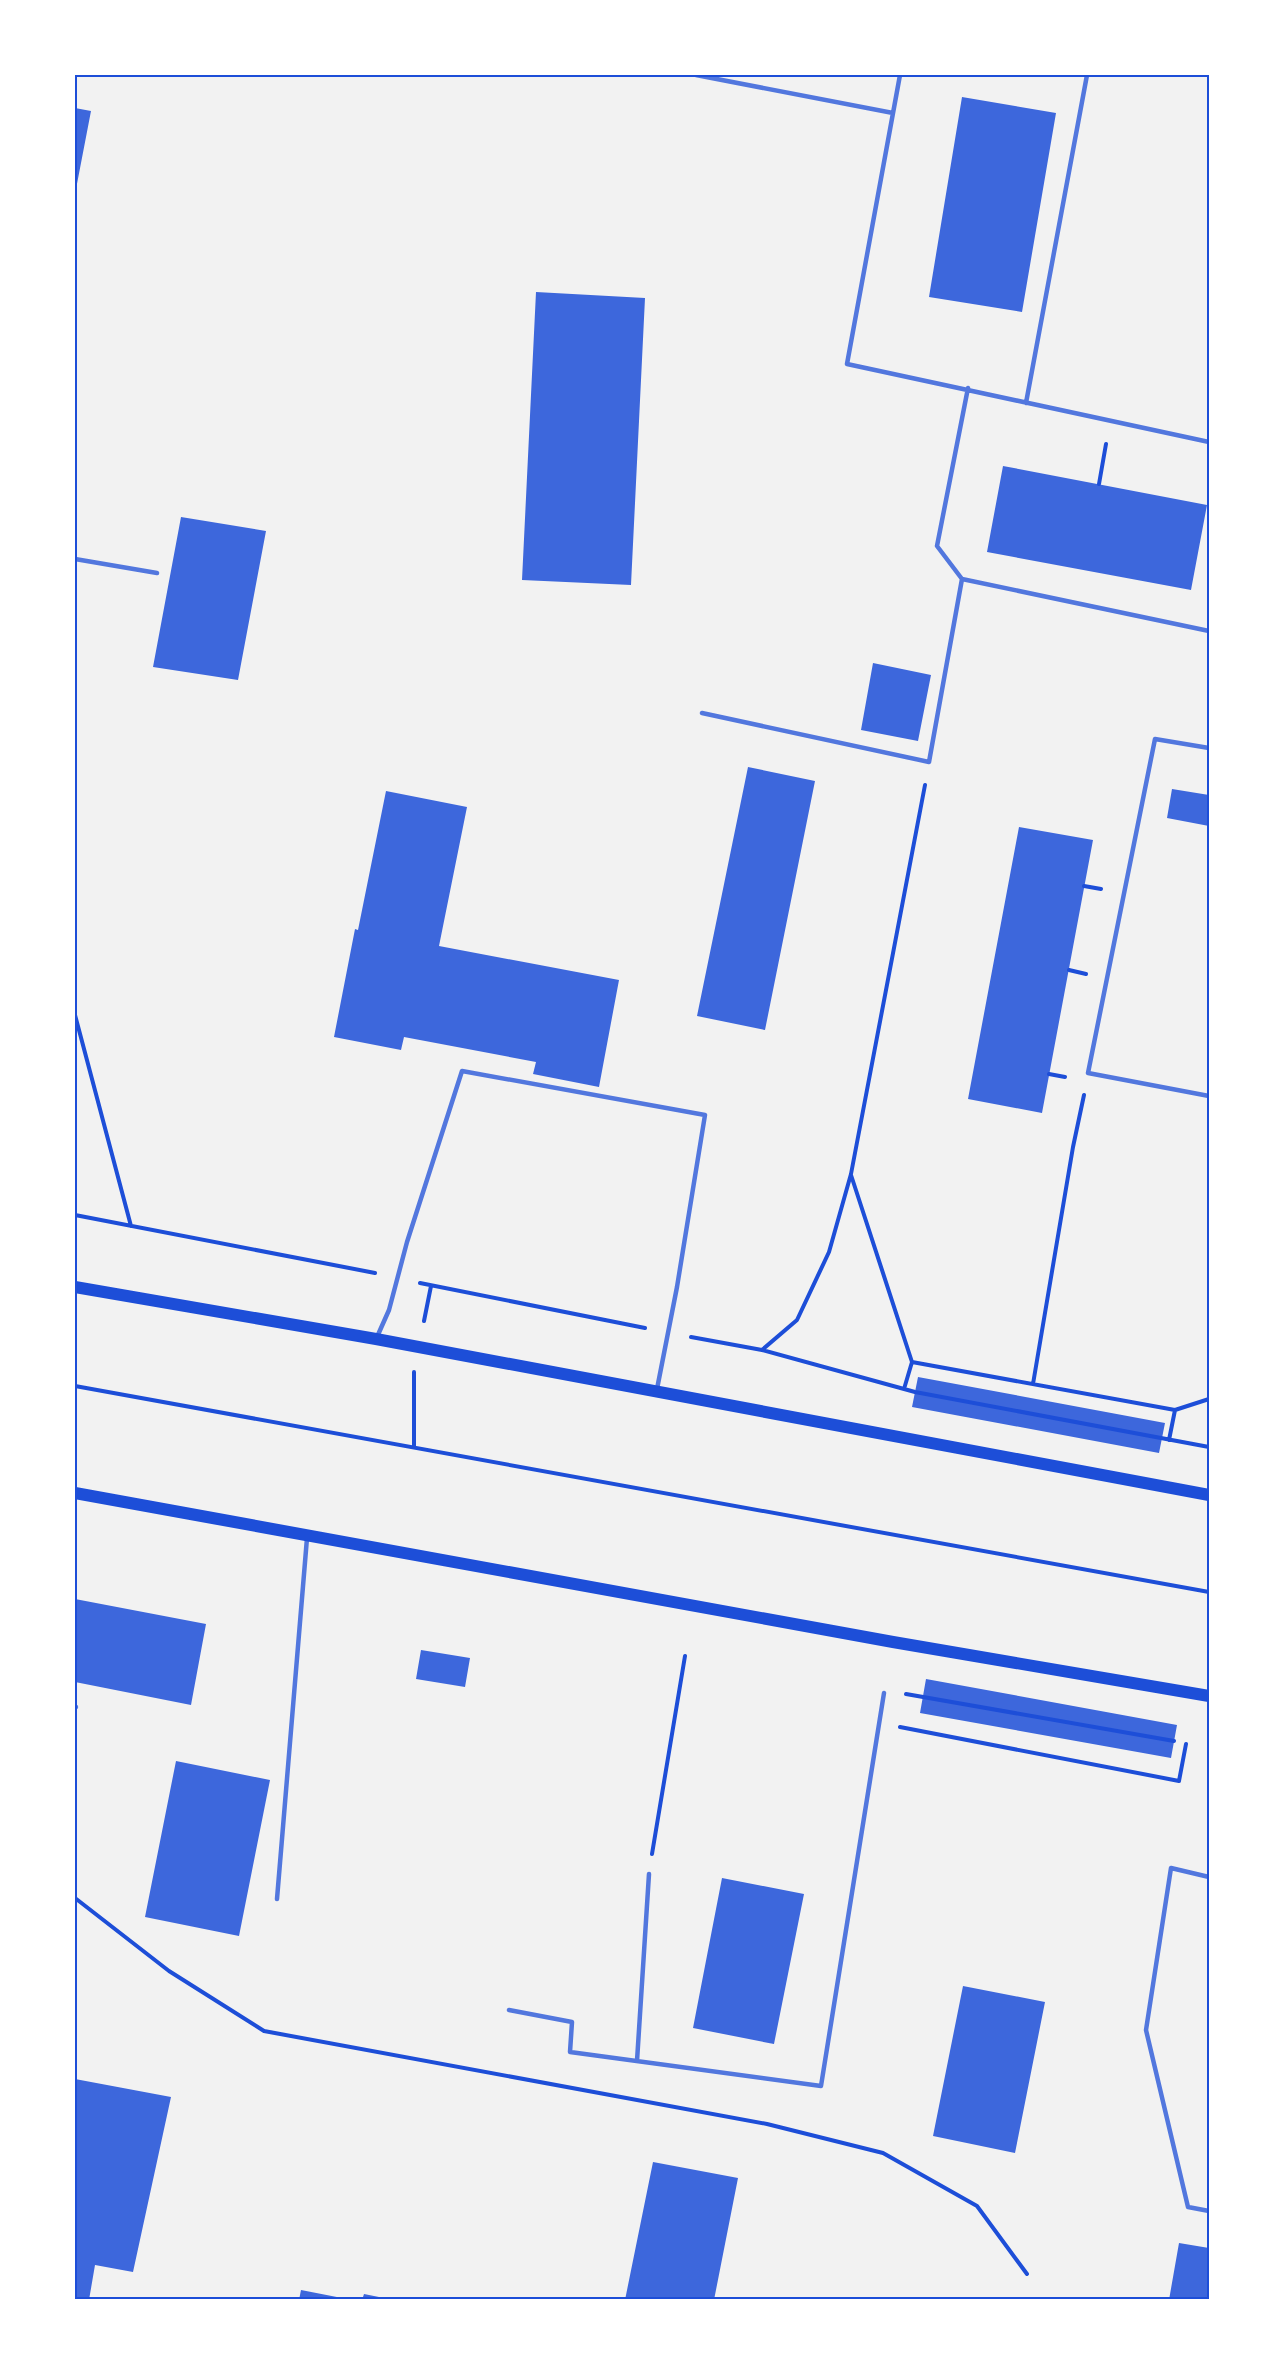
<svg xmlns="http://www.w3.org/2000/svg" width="1284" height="2375" font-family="Overpass,sans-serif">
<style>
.building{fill:#3d67dc}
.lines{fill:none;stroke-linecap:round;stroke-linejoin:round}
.path{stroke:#1d4ed8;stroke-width:4}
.service{stroke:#5277de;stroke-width:4.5}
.secondary{stroke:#1d4ed8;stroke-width:12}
.neatline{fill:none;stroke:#1d4ed8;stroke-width:2}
</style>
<rect width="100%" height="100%" fill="#f2f2f2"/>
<!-- building -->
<path class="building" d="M 962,97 L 1056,113 L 1022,312 L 929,297 Z
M 75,108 L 91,111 L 76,189 L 75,189 Z
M 536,292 L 645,298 L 631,585 L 522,580 Z
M 1003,466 L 1207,505 L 1191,590 L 987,552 Z
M 181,517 L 266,531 L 238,680 L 153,667 Z
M 873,663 L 931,675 L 918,741 L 861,730 Z
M 748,767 L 815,781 L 765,1030 L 697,1016 Z
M 1172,789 L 1209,795 L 1209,826 L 1167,818 Z
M 386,791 L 467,807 L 439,946 L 619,980 L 599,1087 L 533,1074 L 536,1062 L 404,1037 L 401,1050 L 334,1037 L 355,929 L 358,930 Z
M 1019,827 L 1093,840 L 1042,1113 L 968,1099 Z
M 918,1377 L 1165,1423 L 1159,1453 L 912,1407 Z
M 75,1599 L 206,1624 L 191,1705 L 75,1682 Z
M 421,1650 L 470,1658 L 465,1687 L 416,1679 Z
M 926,1679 L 1177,1725 L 1171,1758 L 920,1713 Z
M 176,1761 L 270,1780 L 239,1936 L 145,1917 Z
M 722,1878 L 804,1894 L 774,2044 L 693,2028 Z
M 963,1986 L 1045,2002 L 1015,2153 L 933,2136 Z
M 75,2079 L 171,2097 L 133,2272 L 95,2265 L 89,2300 L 75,2300 Z
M 653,2162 L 738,2178 L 714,2300 L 625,2300 Z
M 1179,2243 L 1209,2248 L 1209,2300 L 1169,2300 Z
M 301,2290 L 347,2299 L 347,2300 L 299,2300 Z
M 364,2294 L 389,2299 L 389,2300 L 362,2300 Z"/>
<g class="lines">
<!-- path -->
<path class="path" d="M 1099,484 L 1106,444
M 1084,886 L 1101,889
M 1069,970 L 1086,974
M 75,1015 L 131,1226
M 1049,1074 L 1065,1077
M 851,1175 L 912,1362
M 75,1215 L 375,1273
M 420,1283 L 645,1328
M 424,1321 L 431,1286
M 691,1337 L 762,1350 L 915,1392 L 1209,1447
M 762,1350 L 797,1320 L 829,1252 L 851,1174 L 925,785
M 1033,1384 L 1073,1147 L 1084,1095
M 75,1386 L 1209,1592
M 904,1389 L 912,1362 L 1175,1410
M 1169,1440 L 1175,1410 L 1209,1399
M 414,1447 L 414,1372
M 906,1694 L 1174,1741
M 900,1727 L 1179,1781 L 1186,1744
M 652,1854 L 685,1656
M 75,1898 L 169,1971 L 264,2031 L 767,2124 L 883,2153 L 977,2206 L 1027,2274"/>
<!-- service -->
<path class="service" d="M 696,75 L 893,113
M 900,75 L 847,364 L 1209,442
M 968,388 L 937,546 L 962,579 L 1209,631
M 1026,403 L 1087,75
M 75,559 L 157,573
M 702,713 L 929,762 L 962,579
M 1209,748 L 1155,739 L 1088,1073 L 1209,1096
M 377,1337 L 389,1310 L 407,1242 L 462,1071 L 705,1115 L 677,1287 L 657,1389
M 75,1707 L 76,1707
M 1209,1877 L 1171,1868 L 1146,2030 L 1188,2207 L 1209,2211
M 277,1899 L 307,1538
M 509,2010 L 572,2022 L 570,2052 L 821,2086 L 884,1693
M 637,2061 L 649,1874"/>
<!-- secondary -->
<path class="secondary" d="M 75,1287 L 376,1339 L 1209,1495
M 75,1493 L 893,1642 L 1209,1696"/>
</g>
<!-- border -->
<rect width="1284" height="2375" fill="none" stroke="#ffffff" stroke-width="153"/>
<rect x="76" y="76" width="1132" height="2222" class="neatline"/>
</svg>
